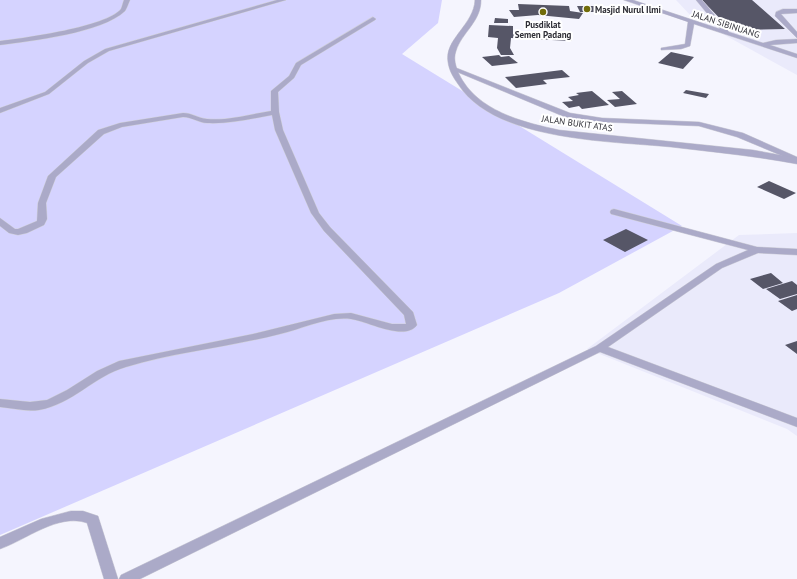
<svg xmlns="http://www.w3.org/2000/svg" width="797" height="579" font-family="'PT Sans',sans-serif">
<style>
.built{fill:#eaeafb}
.green{fill:#d5d3ff}
.building{fill:#565667}
.lines{fill:none;stroke-linecap:round;stroke-linejoin:round}
.service-casing{stroke:#d1d1da;stroke-width:1}
.minor-casing{stroke:#d1d1da;stroke-width:1}
.service{fill:#abaac8;fill-rule:evenodd}
.minor{fill:#abaac8;fill-rule:evenodd}
.poi-dot{fill:#716c0a;stroke:#fff;stroke-width:1.5}
.labels{text-anchor:middle;dominant-baseline:central;stroke-width:4;stroke-linejoin:round;paint-order:stroke}
.far-poi-label{font-size:9px;font-weight:bold;fill:#2d2d35;stroke:#fff;text-anchor:start}
.far-street-label{font-size:9px;fill:#2d2d35;stroke:#fff}
</style>
<rect width="100%" height="100%" fill="#f5f5fe"/>
<!-- built -->
<path class="built" d="M 676,0 L 797,0 L 797,75 L 692,17 Z
M 797,233 L 797,436 L 787,429 L 587,349 L 739,235 Z"/>
<!-- green -->
<path class="green" d="M 0,0 L 442,0 L 438,23 L 402,54 L 682,226 L 559,293 L 0,535 Z"/>
<!-- building -->
<path class="building" d="M 702,0 L 752,0 L 785,29 L 731,30 Z
M 518,4 L 569,6 L 570,11 L 583,13 L 579,19 L 538,15 L 514,17 L 509,10 L 519,10 Z
M 577,6 L 596,6 L 597,12 L 580,12 Z
M 495,18 L 508,19 L 508,23 L 494,23 Z
M 489,25 L 513,26 L 513,34 L 572,37 L 572,41 L 511,38 L 510,48 L 514,55 L 501,55 L 497,48 L 498,38 L 488,37 Z
M 671,52 L 694,57 L 683,69 L 658,63 Z
M 499,55 L 501,57 L 509,56 L 518,63 L 492,66 L 482,57 Z
M 562,70 L 570,77 L 543,80 L 547,84 L 516,88 L 505,77 Z
M 686,90 L 709,94 L 706,98 L 683,93 Z
M 592,91 L 609,105 L 582,109 L 579,106 L 569,108 L 562,102 L 573,101 L 568,97 L 579,95 L 576,93 Z
M 622,91 L 637,104 L 615,107 L 607,100 L 620,99 L 612,92 Z
M 769,181 L 796,193 L 784,199 L 757,187 Z
M 626,229 L 648,240 L 625,252 L 603,240 Z
M 771,273 L 783,283 L 763,289 L 750,279 Z
M 792,281 L 797,285 L 797,294 L 780,299 L 766,289 Z
M 797,295 L 797,309 L 792,311 L 778,301 Z
M 797,341 L 797,354 L 785,345 Z"/>
<g class="lines">
<defs>
<path id="service" d="M 124,0 L 130,0 C 128,4 127,8 125,11 C 102,33 31,41 0,45 L 0,41 C 25,38 106,27 121,9 C 122,7 123,2 124,0 Z
M 277,0 L 286,0 L 109,51 L 88,63 L 49,94 L 0,113 L 0,108 L 45,92 L 84,61 L 105,49 Z
M 624,0 L 633,0 L 720,29 L 696,0 L 702,0 L 729,32 L 763,43 L 776,40 L 797,39 L 797,43 L 770,45 L 797,54 L 797,58 L 694,24 L 690,46 L 681,49 L 661,50 L 661,48 L 685,44 L 688,22 Z
M 783,9 L 797,9 L 797,13 L 781,14 L 797,32 L 797,38 L 775,16 L 776,12 Z
M 373,17 L 376,19 L 375,20 L 301,65 L 294,78 L 278,92 L 279,112 L 283,130 L 319,213 L 330,227 L 413,312 L 417,325 C 405,342 367,321 351,319 C 328,316 302,329 280,334 C 229,347 176,352 126,367 C 94,376 73,404 39,410 C 26,412 13,408 0,407 L 0,399 L 30,402 L 47,400 L 67,390 L 97,371 L 119,361 L 253,334 L 334,314 L 351,313 L 392,324 L 406,324 L 404,315 L 324,231 L 311,213 L 275,130 L 272,115 C 250,119 229,124 207,123 C 199,123 192,117 183,117 L 122,127 L 104,134 L 56,177 L 46,203 L 47,219 L 44,225 L 27,233 L 18,235 L 9,233 L 0,226 L 0,218 L 15,229 L 18,229 L 37,221 L 38,203 L 48,176 L 98,130 L 120,123 L 183,113 C 192,113 198,118 207,119 C 228,121 251,114 271,111 L 271,91 L 289,76 L 296,63 Z
M 450,67 L 454,67 L 570,113 L 602,118 L 699,122 L 743,133 L 797,157 L 797,162 L 737,137 L 699,126 L 602,122 L 565,117 L 450,69 Z
M 614,209 L 757,247 L 797,249 L 797,255 L 758,253 L 722,268 L 608,347 L 797,418 L 797,427 L 600,352 L 140,579 L 119,579 L 121,575 L 596,346 L 716,264 L 748,250 L 611,214 L 610,212 L 611,210 Z
M 71,511 L 83,511 L 98,516 L 118,579 L 104,579 L 87,523 C 58,513 26,540 0,549 L 0,537 L 41,519 Z"/>
<path id="minor" d="M 475,0 L 481,0 C 481,22 462,32 456,51 C 453,59 456,67 459,74 C 477,111 522,122 559,130 L 753,150 L 797,158 L 797,164 C 755,156 713,152 671,147 C 609,141 494,141 458,84 C 453,77 449,70 448,62 C 444,39 474,25 475,0 Z"/>
</defs>
<!-- service casing -->
<use href="#service" class="service-casing"/>
<!-- minor casing -->
<use href="#minor" class="minor-casing"/>
<!-- service -->
<use href="#service" class="service"/>
<!-- minor -->
<use href="#minor" class="minor"/>
</g>
<!-- markers -->
<g class="poi-dot">
<circle cx="587" cy="9" r="4"/>
<circle cx="543" cy="12" r="4"/>
</g>
<g class="labels">
<!-- far-poi labels -->
<g class="far-poi-label">
<text x="595" y="9">Masjid Nurul Ilmi</text>
<text x="543" y="24" text-anchor="middle">Pusdiklat<tspan x="543" dy="10">Semen Padang</tspan></text>
</g>
<!-- far-street labels -->
<g class="far-street-label">
<text transform="translate(726 24) rotate(18)">JALAN SIBINUANG</text>
<text transform="translate(577 123) rotate(8)">JALAN BUKIT ATAS</text>
</g>
</g>
</svg>
